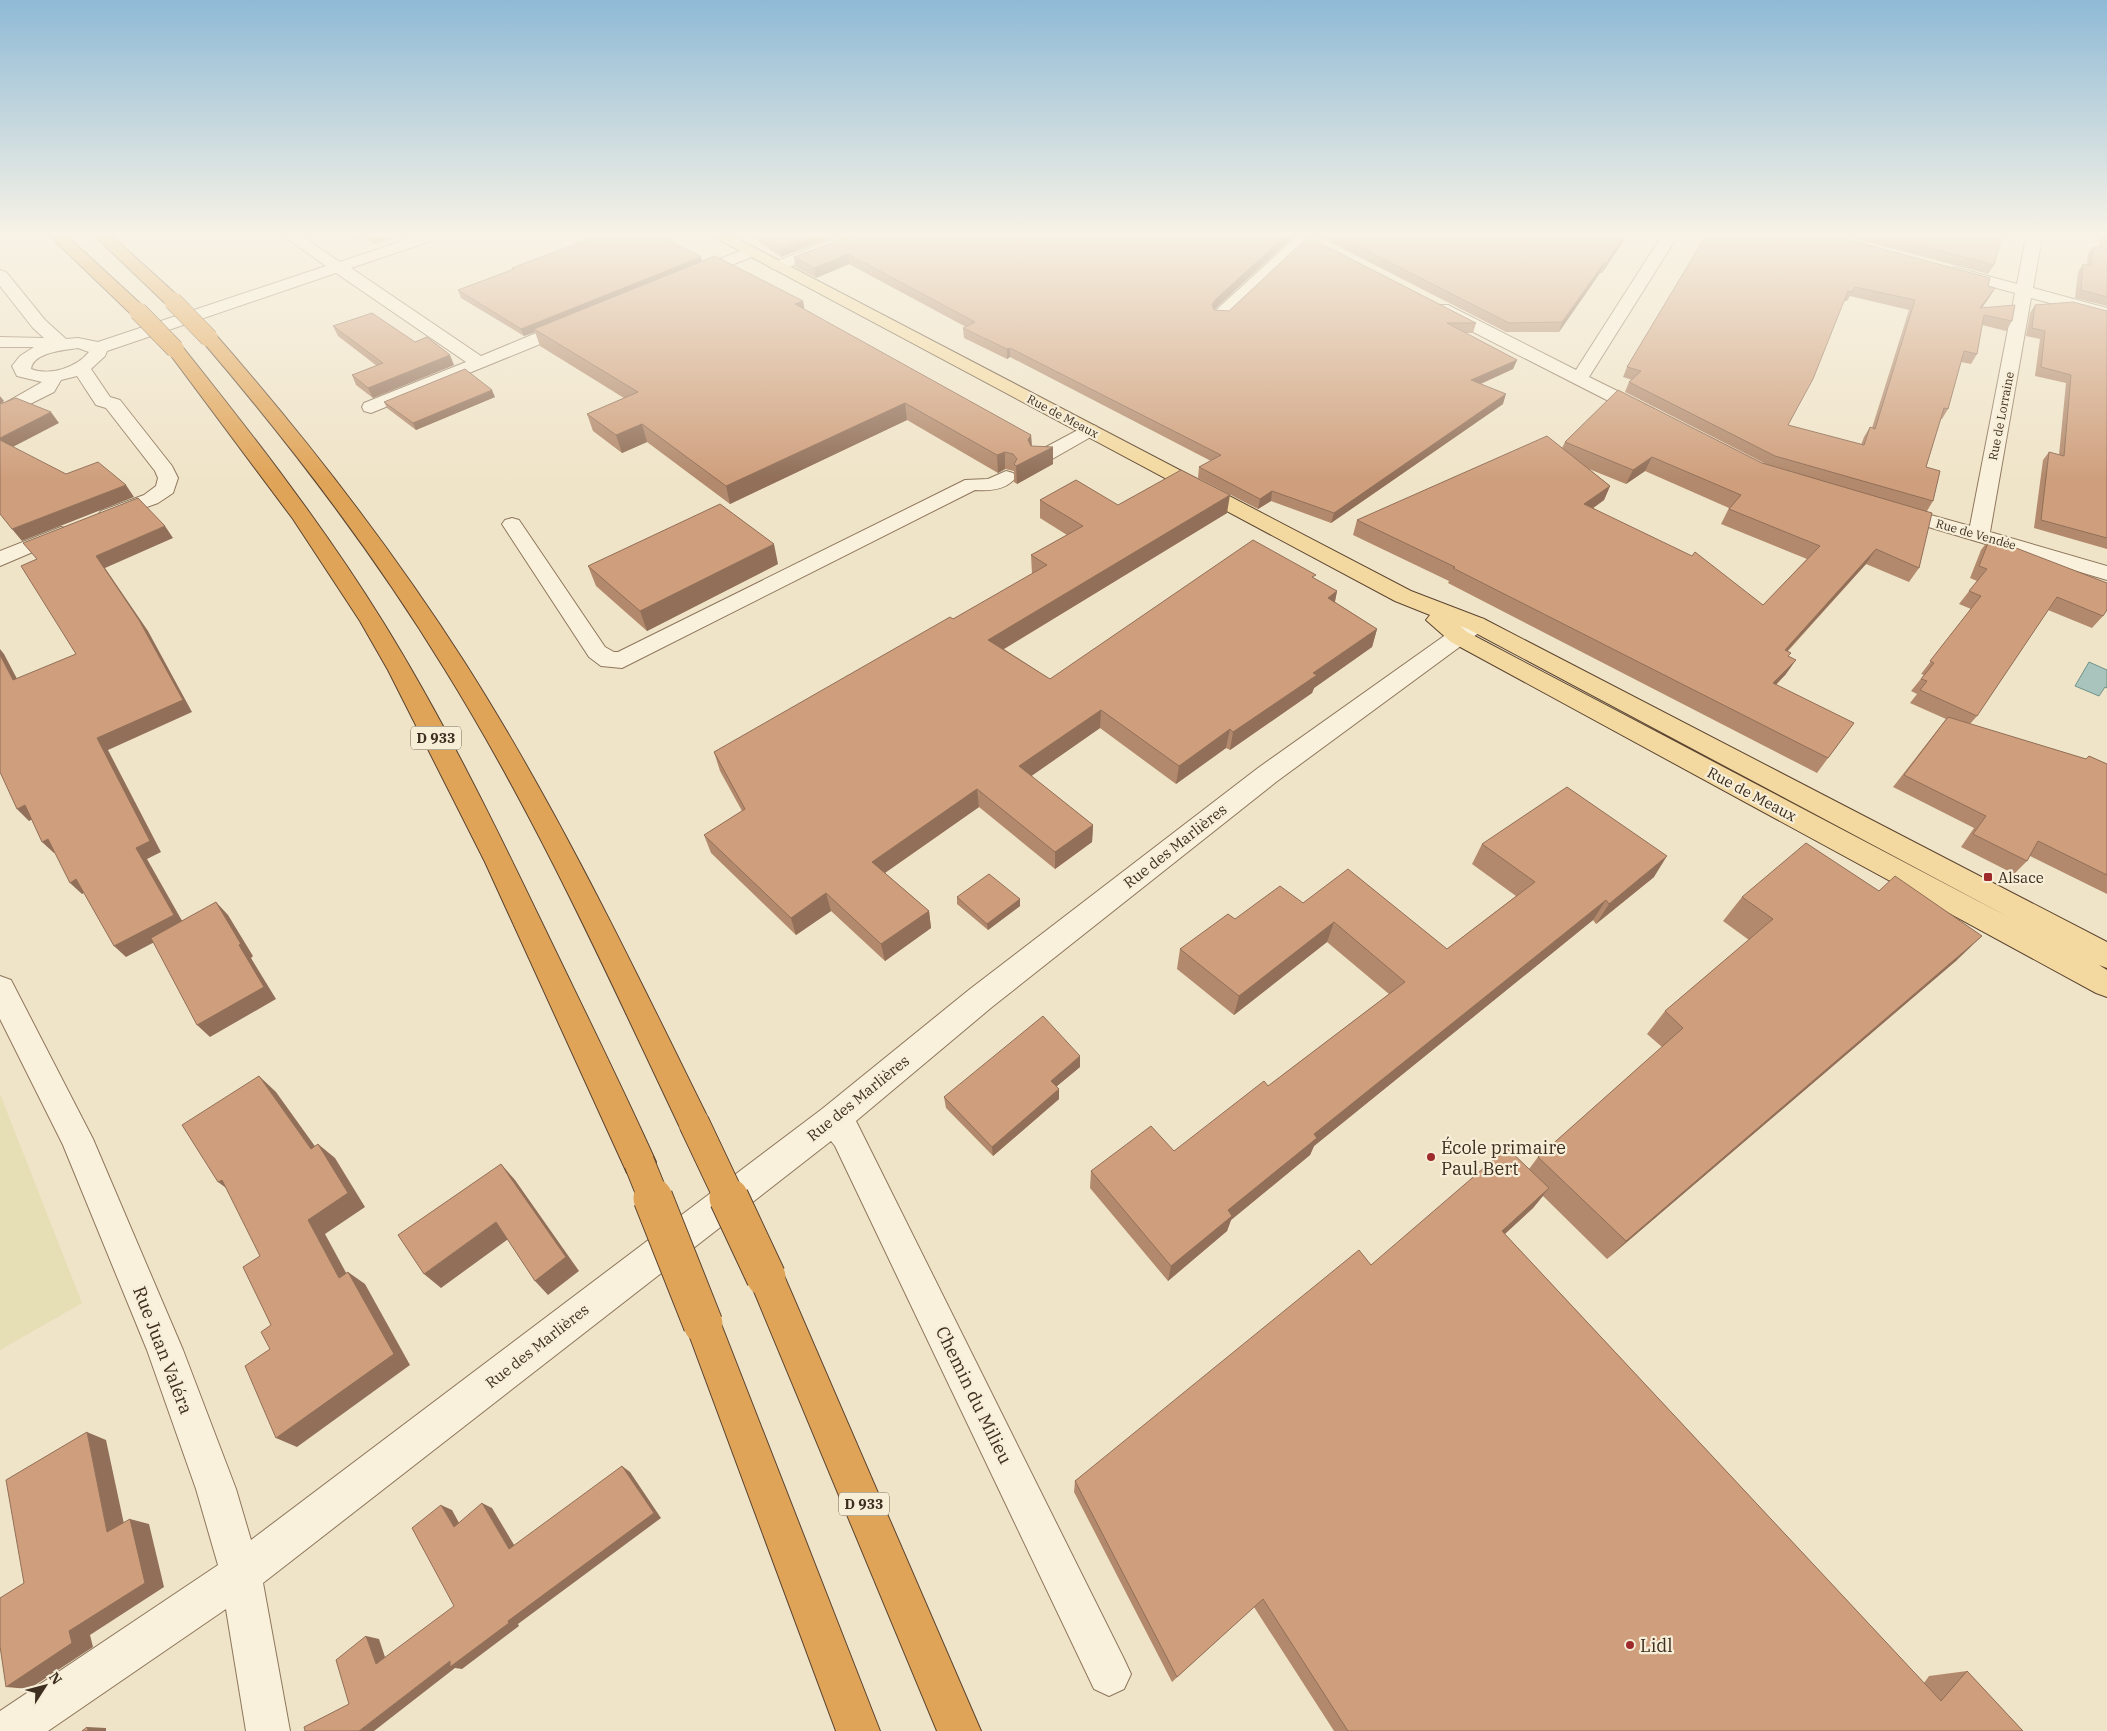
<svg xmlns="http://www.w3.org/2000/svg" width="2107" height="1731" font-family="'IBM Plex Serif',serif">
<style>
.farmland{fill:#e6deb5}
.water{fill:#a9c4bc;stroke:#6f938a}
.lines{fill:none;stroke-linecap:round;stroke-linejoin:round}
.minor-casing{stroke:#8d765c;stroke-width:2}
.major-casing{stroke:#5b4430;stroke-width:2}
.highway-casing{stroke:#5b4430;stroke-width:2}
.minor{fill:#faf1dc;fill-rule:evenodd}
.major{fill:#f3d9a0;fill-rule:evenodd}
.highway{fill:#e0a458;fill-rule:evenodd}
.highway-bridge-far2-casing{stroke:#5b4430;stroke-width:19;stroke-linecap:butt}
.highway-bridge-far1-casing{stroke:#5b4430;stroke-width:32;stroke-linecap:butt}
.highway-bridge-casing{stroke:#5b4430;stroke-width:41;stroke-linecap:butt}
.highway-bridge-far2{stroke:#e0a458;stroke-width:18}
.highway-bridge-far1{stroke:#e0a458;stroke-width:30}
.highway-bridge{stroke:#e0a458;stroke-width:39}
.wall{fill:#b2896c;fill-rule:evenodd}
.shaded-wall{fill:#916f58}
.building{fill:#cf9f7d;stroke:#916f58;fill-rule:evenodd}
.poi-dot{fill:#9e2a2b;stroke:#f7eed8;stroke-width:2}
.labels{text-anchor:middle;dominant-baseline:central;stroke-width:4.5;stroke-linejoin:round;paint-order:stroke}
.far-street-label{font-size:12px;fill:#3d2e20;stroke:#f7eed8}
.shield{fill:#f7eed8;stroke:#756857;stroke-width:1}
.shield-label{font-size:14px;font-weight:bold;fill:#3d2e20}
.street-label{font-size:15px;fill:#3d2e20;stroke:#f7eed8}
.poi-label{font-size:15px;fill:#3d2e20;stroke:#f7eed8;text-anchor:start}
.near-poi-label{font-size:18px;fill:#3d2e20;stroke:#f7eed8;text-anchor:start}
.near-street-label{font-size:18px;fill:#3d2e20;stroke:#f7eed8}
</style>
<rect width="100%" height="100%" fill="#f0e4c8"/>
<!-- farmland -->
<path class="farmland" d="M 0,1094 L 82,1303 L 0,1350 Z"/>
<!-- water -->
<path class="water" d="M 2089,662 L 2107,670 L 2107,688 L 2105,687 L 2099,696 L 2075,686 Z"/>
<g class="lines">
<defs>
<path id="minor" d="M 285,237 L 303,237 L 340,262 L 413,237 L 437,237 L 434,240 L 351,268 L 481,356 L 565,321 L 577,321 L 580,325 L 577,329 L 371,413 L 364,411 L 362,407 L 364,403 L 466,362 L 336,273 L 107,351 L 105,356 L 91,369 L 110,397 L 120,400 L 172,466 L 178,478 L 173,493 L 158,503 L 108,521 L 101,519 L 98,515 L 101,511 L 144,495 L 156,486 L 158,478 L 155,471 L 106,408 L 96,405 L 77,376 L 61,380 L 54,392 L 0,419 L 0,406 L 42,382 L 17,376 L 12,366 L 20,356 L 34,347 L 0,347 L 0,337 L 44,338 L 33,328 L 0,286 L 0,270 L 6,272 L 45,320 L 66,339 L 78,338 L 98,342 L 326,266 ZM 78,348 L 89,352 C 76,368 50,376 31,369 C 33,352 65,350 78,348 Z
M 840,237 L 862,237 L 859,240 L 784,269 L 772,269 L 770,266 L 772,263 Z
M 1296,237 L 1313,237 L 1227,319 L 1215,319 L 1213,315 L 1215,311 Z
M 1661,237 L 1677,237 L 1589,377 L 1654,409 L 1656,413 L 1654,417 L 1640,417 L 1436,313 L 1434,309 L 1436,305 L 1448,305 L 1576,370 Z
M 2026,237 L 2042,237 L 2033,288 L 2107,308 L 2107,318 L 2031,298 L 1990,532 L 2107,566 L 2107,580 L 1888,515 L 1885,511 L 1888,507 L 1895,505 L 1970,526 L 2015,293 L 1948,275 L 1946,272 L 1954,267 L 2017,284 Z
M 751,247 L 757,249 L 759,252 L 757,255 L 698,278 L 686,278 L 684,275 L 686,272 Z
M 1089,424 L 1096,426 L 1099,430 L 1096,434 L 1047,462 L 1033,462 L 1030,458 L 1033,454 Z
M 1006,471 L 1013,473 L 1016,477 C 1007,490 990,491 975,490 L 622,668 L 601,666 L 589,657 L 502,524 L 505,520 L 512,518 L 519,520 L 605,647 L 614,652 L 618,652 L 965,480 L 988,479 Z
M 61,527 L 68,529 L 72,533 L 68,537 L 0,566 L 0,551 Z
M 1476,617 L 1484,619 L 1487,624 L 1484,629 L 1276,782 L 992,1007 L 856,1121 L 1124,1659 L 1131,1674 L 1124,1689 L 1109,1696 L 1094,1689 L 835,1146 L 831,1141 L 263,1583 L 290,1731 L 246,1731 L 226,1609 L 48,1731 L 0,1731 L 0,1711 L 218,1565 L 196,1489 L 147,1350 L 63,1145 L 0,1019 L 0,976 L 11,980 L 93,1139 L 183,1350 L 236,1489 L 251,1540 L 822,1109 L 970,989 L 1258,768 L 1468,619 Z"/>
<path id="major" d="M 714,237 L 734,237 L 1411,591 L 1484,619 L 2107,942 L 2107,968 L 2099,965 L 2107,970 L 2107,997 L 2096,993 L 1451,642 L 1426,620 L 1430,615 L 1395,601 ZM 1460,626 L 1468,629 L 2012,919 L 1467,632 Z"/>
<path id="highway" d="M 51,237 L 68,237 L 144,307 L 146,311 L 144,315 L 132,315 Z
M 96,237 L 113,237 L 179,297 L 181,301 L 179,305 L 167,305 Z
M 209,333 L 215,334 C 306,438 390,546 465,663 C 556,806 630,960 705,1112 L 710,1123 L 705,1134 L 694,1138 L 683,1134 C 608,976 536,816 444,668 C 373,552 291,445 203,342 L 200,338 L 203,334 Z
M 175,344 L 181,345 C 252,434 323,525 383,622 C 443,719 494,823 543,925 C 581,1004 620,1082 656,1162 L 651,1173 L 639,1178 L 627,1173 L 485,862 L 388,670 L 360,621 L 293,519 L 166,349 L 169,345 Z
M 766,1259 L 779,1264 L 981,1731 L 937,1731 L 748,1277 L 753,1264 Z
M 703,1306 L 716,1311 L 880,1731 L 836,1731 L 685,1324 L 690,1311 Z"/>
</defs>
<!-- minor casing -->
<use href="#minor" class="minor-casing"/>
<!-- major casing -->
<use href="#major" class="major-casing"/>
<!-- highway casing -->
<use href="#highway" class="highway-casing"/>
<!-- minor -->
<use href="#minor" class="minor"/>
<!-- major -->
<use href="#major" class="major"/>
<!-- highway -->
<use href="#highway" class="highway"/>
<defs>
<path id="highway-bridge-far2" d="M 173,301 L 209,338
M 138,311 L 175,349"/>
<path id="highway-bridge-far1" d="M 694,1123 L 730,1199
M 639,1162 L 654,1199"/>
<path id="highway-bridge" d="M 653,1198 L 703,1324
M 729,1198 L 766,1277"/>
</defs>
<!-- highway-bridge-far2 casing -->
<use href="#highway-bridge-far2" class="highway-bridge-far2-casing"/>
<!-- highway-bridge-far1 casing -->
<use href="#highway-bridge-far1" class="highway-bridge-far1-casing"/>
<!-- highway-bridge casing -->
<use href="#highway-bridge" class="highway-bridge-casing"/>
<!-- highway-bridge-far2 -->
<use href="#highway-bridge-far2" class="highway-bridge-far2"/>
<!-- highway-bridge-far1 -->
<use href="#highway-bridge-far1" class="highway-bridge-far1"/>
<!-- highway-bridge -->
<use href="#highway-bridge" class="highway-bridge"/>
</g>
<!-- wall -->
<path class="wall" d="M 351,237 L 361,237 L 358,241 Z
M 363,237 L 396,237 L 374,244 Z
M 752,237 L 834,237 L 781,257 Z
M 847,237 L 1293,237 L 1214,309 L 1214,310 L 1476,323 L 1473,333 L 1465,333 L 1517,360 L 1513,369 L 1481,384 L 1503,404 L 1331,523 L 1271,501 L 1258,509 L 1198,478 L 1199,467 L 1211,461 L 1010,357 L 1007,359 L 964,338 L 963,328 L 966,327 L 849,264 L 816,278 L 795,267 L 794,257 Z
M 1320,237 L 1626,237 L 1602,273 L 1600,273 L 1559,332 L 1506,332 Z
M 1699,237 L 1838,237 L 1995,288 L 1982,308 L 2012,321 L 2006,331 L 1982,325 L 1977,354 L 1971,364 L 1961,362 L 1948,409 L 1942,419 L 1941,419 L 1926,467 L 1933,501 L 1927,511 L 1919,568 L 1909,582 L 1866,564 L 1788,651 L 1789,656 L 1786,674 L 1776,685 L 1854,723 L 1817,773 L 1448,583 L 1449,581 L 1353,535 L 1357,520 L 1562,448 L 1565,442 L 1762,463 L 1766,464 L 1625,392 L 1629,382 L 1632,380 L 1623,377 L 1627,367 L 1704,239 ZM 1850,296 L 1909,310 L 1872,428 L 1870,427 L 1864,437 L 1861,445 L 1788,425 L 1844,301 L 1847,301 ZM 1589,469 L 1626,484 L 1645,471 L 1729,508 L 1721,524 L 1807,559 L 1763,605 L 1593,508 L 1604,500 L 1610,486 Z
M 1848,237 L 2002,237 L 1994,265 L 1988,274 Z
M 2100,237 L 2107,237 L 2107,306 L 2075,298 L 2078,272 L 2083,264 L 2087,265 L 2088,254 L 2093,247 L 2098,248 L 2100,245 Z
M 701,257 L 702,262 L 803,301 L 804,309 L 1031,435 L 1032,446 L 1053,464 L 1017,484 L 1014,482 L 1014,471 L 1005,469 L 998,473 L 907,420 L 730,504 L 647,442 L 622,453 L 593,431 L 587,414 L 624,398 L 540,346 L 535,332 L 524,336 L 461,298 L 458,290 L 513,270 L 512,268 Z
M 2035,305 L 2107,311 L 2107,549 L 2034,528 L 2043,460 L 2049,452 L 2059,455 L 2066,383 L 2035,376 L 2040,339 L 2026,336 L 2030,313 Z
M 333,326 L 415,342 L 454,365 L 373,398 L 356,385 L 352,375 L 377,366 L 338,336 Z
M 495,397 L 416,430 L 387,408 L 384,402 Z
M 1040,500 L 1227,513 L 1004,649 L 1050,679 L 1315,579 L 1337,591 L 1335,602 L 1377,629 L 1372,647 L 1314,688 L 1312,693 L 1230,750 L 1226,748 L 1176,784 L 1100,728 L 1031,776 L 1093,825 L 1092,842 L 1055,869 L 979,807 L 885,873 L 929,911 L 931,928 L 885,961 L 831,911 L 796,935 L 711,853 L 704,835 L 742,811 L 720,771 L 714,752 L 953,619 L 1032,574 L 1031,555 L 1067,535 L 1040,518 Z
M 1990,538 L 2103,616 L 2092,628 L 2048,610 L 1977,716 L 1970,724 L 2086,759 L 2089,756 L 2107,764 L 2107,894 L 2030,856 L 2027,861 L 2014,874 L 1961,847 L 1974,828 L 1893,787 L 1946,719 L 1910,703 L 1917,694 L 1911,691 L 1924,675 L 1921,674 L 1971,609 L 1959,604 L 1977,581 L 1970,578 L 1981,550 Z
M 778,564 L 647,631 L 596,586 L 588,566 Z
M 1482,844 L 1654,877 L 1596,924 L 1593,920 L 1314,1146 L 1310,1155 L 1231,1220 L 1227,1231 L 1168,1281 L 1090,1188 L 1091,1171 L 1174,1151 L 1268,1086 L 1389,994 L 1327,942 L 1234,1015 L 1177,969 L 1180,949 L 1235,919 L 1303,903 L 1447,949 L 1516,896 L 1472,864 Z
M 957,897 L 1020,899 L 1020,906 L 988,930 L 957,904 Z
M 1742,897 L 1957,960 L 1607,1259 L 1543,1196 L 1533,1208 L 1505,1234 L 1924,1683 L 1929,1676 L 1967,1671 L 2023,1731 L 1334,1731 L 1254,1607 L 1172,1682 L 1074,1492 L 1075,1481 L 1371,1265 L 1529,1169 L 1538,1157 L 1662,1047 L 1647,1034 L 1665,1011 L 1749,940 L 1723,921 Z
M 1080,1067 L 1057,1086 L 1059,1099 L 993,1156 L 946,1108 L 944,1097 Z"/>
<!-- shaded-wall -->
<path class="shaded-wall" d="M 356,237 L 361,237 L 358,241 Z
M 371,237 L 396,237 L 374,244 Z
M 809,237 L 834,237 L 781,257 L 780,248 Z
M 1284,237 L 1293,237 L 1214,310 L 1212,305 L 1215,300 Z
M 1623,237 L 1626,237 L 1602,273 L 1606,264 Z
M 848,254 L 849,264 L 816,278 L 814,268 Z
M 701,257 L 702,264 L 534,329 L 535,332 L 524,336 L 521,329 Z
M 1604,263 L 1600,273 L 1559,332 L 1562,322 Z
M 1995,288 L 1989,298 L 1974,318 L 1980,308 Z
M 803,301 L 806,318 L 795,304 Z
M 1010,348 L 1010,357 L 1007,359 L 1007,349 Z
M 450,355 L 454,365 L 373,398 L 368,388 Z
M 1517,360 L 1513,369 L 1468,389 L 1471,380 Z
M 492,390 L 495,397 L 416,430 L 413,423 Z
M 1506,394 L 1503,404 L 1331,523 L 1334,513 Z
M 0,396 L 4,401 L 0,405 Z
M 905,403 L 907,420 L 730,504 L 726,486 Z
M 51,412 L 59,423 L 7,450 L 0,442 L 0,438 Z
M 642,424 L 647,442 L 622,453 L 616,435 Z
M 1031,435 L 1032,453 L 1028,440 Z
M 1053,447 L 1053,464 L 1017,484 L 1016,466 Z
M 1005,452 L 1005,469 L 998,473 L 997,455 Z
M 1652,457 L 1645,471 L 1626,484 L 1633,470 Z
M 126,485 L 134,497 L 22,541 L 12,529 Z
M 1610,486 L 1604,500 L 1578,519 L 1584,504 Z
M 1272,491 L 1271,501 L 1258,509 L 1260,499 Z
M 1230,495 L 1227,513 L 989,658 L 988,640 Z
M 165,526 L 173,538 L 105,568 L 148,631 L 192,712 L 108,750 L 161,852 L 147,859 L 185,926 L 126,957 L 114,946 L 136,848 L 97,738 L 96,556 Z
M 774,544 L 778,564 L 647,631 L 640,611 Z
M 1876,549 L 1866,564 L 1775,664 L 1785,650 Z
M 1337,591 L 1333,610 L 1328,598 Z
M 1377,629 L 1372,647 L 1314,688 L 1312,693 L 1230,750 L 1233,732 L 1313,673 Z
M 0,649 L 4,654 L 24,692 L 13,680 L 0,655 Z
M 1796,660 L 1786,674 L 1763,698 L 1773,683 Z
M 1101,710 L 1100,728 L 1020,784 L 1019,766 Z
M 1230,729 L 1226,748 L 1176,784 L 1179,766 Z
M 977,789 L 979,807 L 876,879 L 872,862 Z
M 25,805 L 37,817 L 29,821 L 17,809 Z
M 1093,825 L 1092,842 L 1055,869 L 1055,852 Z
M 48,839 L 60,850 L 54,853 L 42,842 Z
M 1667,856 L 1654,877 L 1596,924 L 1609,904 Z
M 76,879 L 88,891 L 82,894 L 70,883 Z
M 826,893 L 831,911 L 796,935 L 791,918 Z
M 1020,899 L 1020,906 L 988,930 L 987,924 Z
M 1606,900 L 1593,920 L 1314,1146 L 1310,1155 L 1231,1220 L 1227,1231 L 1168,1281 L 1171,1266 L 1228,1210 L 1314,1134 Z
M 216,902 L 228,915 L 253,956 L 251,958 L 276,999 L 210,1037 L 197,1025 L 239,945 Z
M 929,911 L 931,928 L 885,961 L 881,944 Z
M 1334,922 L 1327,942 L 1234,1015 L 1239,996 Z
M 1982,936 L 1957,960 L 1607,1259 L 1626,1241 Z
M 1080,1056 L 1080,1067 L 1051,1091 L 1051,1081 Z
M 259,1076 L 276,1092 L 327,1163 L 311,1149 Z
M 1059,1089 L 1059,1099 L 993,1156 L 992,1147 Z
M 318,1144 L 335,1158 L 365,1207 L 325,1234 L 356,1291 L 339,1278 L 308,1220 Z
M 501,1164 L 515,1180 L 579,1271 L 548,1295 L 535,1281 Z
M 222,1180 L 237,1196 L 218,1182 Z
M 1549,1188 L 1533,1208 L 1487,1250 L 1502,1231 Z
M 496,1222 L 511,1237 L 441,1288 L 424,1274 Z
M 348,1272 L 365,1284 L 410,1365 L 297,1447 L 276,1438 Z
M 87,1432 L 106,1440 L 127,1538 L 107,1532 Z
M 622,1466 L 630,1472 L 661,1518 L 518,1624 L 519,1626 L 462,1669 L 455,1668 L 374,1731 L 359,1731 L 450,1661 L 508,1621 Z
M 482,1503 L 492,1508 L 519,1553 L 509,1549 Z
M 441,1505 L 452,1510 L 464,1532 L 454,1527 Z
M 130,1519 L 149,1524 L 164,1587 L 90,1635 L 93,1647 L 29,1689 L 6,1687 L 69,1631 Z
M 366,1636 L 379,1639 L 388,1666 L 376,1664 Z
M 87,1727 L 106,1728 L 106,1731 L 88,1731 Z"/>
<!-- building -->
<path class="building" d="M 595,237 L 663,237 L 701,257 L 521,329 L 458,290 L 514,269 L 512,268 Z
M 764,237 L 809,237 L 780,248 Z
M 847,237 L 1284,237 L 1215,300 L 1212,305 L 1214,310 L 1229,311 L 1308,237 L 1476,323 L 1447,323 L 1517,360 L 1471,380 L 1506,394 L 1334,513 L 1272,491 L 1260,499 L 1199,467 L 1221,455 L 1010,348 L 1007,349 L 963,328 L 975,322 L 848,254 L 814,268 L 794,257 Z
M 1340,237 L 1623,237 L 1606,264 L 1604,263 L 1562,322 L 1509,323 Z
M 1705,237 L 1838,237 L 1990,278 L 1988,286 L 1995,288 L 1980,308 L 2015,305 L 2012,321 L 1984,315 L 1977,354 L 1964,351 L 1948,409 L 1944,408 L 1926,467 L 1940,471 L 1933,501 L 1775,456 L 1629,382 L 1641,371 L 1627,367 ZM 1855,287 L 1915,300 L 1875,429 L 1870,427 L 1864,445 L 1788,425 L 1813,379 L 1848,291 L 1852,292 Z
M 1887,237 L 2002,237 L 1994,265 Z
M 2105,237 L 2107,237 L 2107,297 L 2081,290 L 2083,264 L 2091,266 L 2093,247 L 2101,249 L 2102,242 L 2105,242 Z
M 715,256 L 803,301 L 795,304 L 1031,435 L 1028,440 L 1031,446 L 1053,447 L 1016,466 L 1014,464 L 1017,459 L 1013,454 L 1005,452 L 997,455 L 905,403 L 726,486 L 642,424 L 616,435 L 587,414 L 638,392 L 534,329 Z
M 2073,302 L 2107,311 L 2107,538 L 2041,520 L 2049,452 L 2064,456 L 2071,375 L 2041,367 L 2045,331 L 2032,328 L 2035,305 Z
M 372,313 L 415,342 L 427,337 L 450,355 L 368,388 L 352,375 L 383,363 L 333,326 Z
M 465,369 L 492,390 L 413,423 L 384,402 Z
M 1618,390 L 1762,463 L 1932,513 L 1919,568 L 1876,549 L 1785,650 L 1791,653 L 1788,656 L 1796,660 L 1773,683 L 1854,723 L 1828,758 L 1453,568 L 1455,567 L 1357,520 L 1547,436 L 1610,486 L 1584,504 L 1692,556 L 1695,552 L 1763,605 L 1820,546 L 1729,509 L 1741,495 L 1652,457 L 1633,470 L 1565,442 Z
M 16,398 L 51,412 L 0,438 L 0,404 Z
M 0,440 L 66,474 L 98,462 L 126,485 L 12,529 L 0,514 Z
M 1181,470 L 1230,495 L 988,640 L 1050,679 L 1253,540 L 1316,575 L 1312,577 L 1337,591 L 1328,598 L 1377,629 L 1313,673 L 1317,675 L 1233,732 L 1230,729 L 1179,766 L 1101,710 L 1019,766 L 1093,825 L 1055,852 L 977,789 L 872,862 L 929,911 L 881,944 L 826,893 L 791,918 L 704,835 L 745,809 L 714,752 L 950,617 L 953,619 L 1047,565 L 1031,555 L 1083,526 L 1040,500 L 1076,480 L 1118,505 Z
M 138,498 L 165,526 L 96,556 L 139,620 L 183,700 L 97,738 L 150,841 L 136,848 L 174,915 L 114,946 L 76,879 L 70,883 L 48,839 L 42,842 L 25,805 L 17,809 L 0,772 L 0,655 L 13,680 L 76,654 L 21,566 L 37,559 L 23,543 Z
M 720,504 L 774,544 L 640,611 L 588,566 Z
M 1990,538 L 2107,583 L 2107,610 L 2103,616 L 2057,597 L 1977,716 L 1920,690 L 1927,681 L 1921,679 L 1934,663 L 1930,661 L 1981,596 L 1969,591 L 1987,569 L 1979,566 Z
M 1948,717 L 2086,759 L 2089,756 L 2107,764 L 2107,875 L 2038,841 L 2027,861 L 1973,834 L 1986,816 L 1904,775 Z
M 1567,787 L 1667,856 L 1609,904 L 1606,900 L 1314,1134 L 1317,1138 L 1228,1210 L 1232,1216 L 1171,1266 L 1091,1171 L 1151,1126 L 1174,1151 L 1264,1081 L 1268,1086 L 1405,982 L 1334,922 L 1239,996 L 1180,949 L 1228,914 L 1235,919 L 1280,886 L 1303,903 L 1348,869 L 1447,949 L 1535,882 L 1482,844 Z
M 1806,843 L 1879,891 L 1895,876 L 1982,936 L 1626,1241 L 1538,1157 L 1683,1028 L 1665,1011 L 1773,919 L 1742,897 Z
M 989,874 L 1020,899 L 987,924 L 957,897 Z
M 216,902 L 241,944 L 239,945 L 264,987 L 197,1025 L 151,938 Z
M 1043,1016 L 1080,1056 L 1051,1081 L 1059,1089 L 992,1147 L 944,1097 Z
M 259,1076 L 311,1149 L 318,1144 L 348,1193 L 308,1220 L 339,1278 L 348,1272 L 394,1354 L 276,1438 L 245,1366 L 270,1349 L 261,1332 L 271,1325 L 243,1267 L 260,1256 L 222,1180 L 218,1182 L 182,1125 Z
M 1507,1148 L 1549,1188 L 1502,1231 L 1941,1701 L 1967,1671 L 2023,1731 L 1348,1731 L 1263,1599 L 1177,1677 L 1075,1481 L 1359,1250 L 1371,1265 Z
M 501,1164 L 566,1257 L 535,1281 L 496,1222 L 424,1274 L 398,1235 Z
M 87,1432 L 107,1532 L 130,1519 L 145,1583 L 69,1631 L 72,1643 L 6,1687 L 0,1646 L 0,1598 L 24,1583 L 6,1480 Z
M 622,1466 L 654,1513 L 508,1621 L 509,1623 L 450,1667 L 450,1661 L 359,1731 L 305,1731 L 304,1727 L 349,1704 L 336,1660 L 366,1636 L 376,1664 L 454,1606 L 412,1528 L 441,1505 L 454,1527 L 482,1503 L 509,1549 Z
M 87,1727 L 88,1731 L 82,1731 Z"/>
<!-- sky -->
<linearGradient id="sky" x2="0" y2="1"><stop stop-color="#8fbad6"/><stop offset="0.49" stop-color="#f8f3e6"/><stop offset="1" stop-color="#f8f3e6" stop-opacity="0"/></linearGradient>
<rect width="2107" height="479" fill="url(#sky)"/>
<!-- markers -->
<g class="poi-dot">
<rect x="1983" y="872" width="10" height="10" rx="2.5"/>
<circle cx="1431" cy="1157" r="5"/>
<circle cx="1630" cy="1645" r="5"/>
</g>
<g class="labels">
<!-- far-street labels -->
<g class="far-street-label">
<text transform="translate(1063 416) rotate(28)">Rue de Meaux</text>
<text transform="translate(2001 416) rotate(-79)">Rue de Lorraine</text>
<text transform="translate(1976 534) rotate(16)">Rue de Vendée</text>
</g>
<!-- shield labels -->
<g class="shield">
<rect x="411" y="726.5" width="50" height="23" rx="4"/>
<rect x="839" y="1492.5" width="50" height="23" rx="4"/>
</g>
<g class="shield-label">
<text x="436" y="738">D 933</text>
<text x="864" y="1504">D 933</text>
</g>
<!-- street labels -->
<g class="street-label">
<text transform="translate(1752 794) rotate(28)">Rue de Meaux</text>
<text transform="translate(1175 846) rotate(-38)">Rue des Marlières</text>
<text transform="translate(858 1098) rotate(-39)">Rue des Marlières</text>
<text transform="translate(537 1346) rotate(-38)">Rue des Marlières</text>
</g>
<!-- poi labels -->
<g class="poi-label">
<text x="1998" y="877">Alsace</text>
</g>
<!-- near-poi labels -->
<g class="near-poi-label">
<text x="1441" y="1147">École primaire<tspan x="1441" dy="21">Paul Bert</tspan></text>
<text x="1640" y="1645">Lidl</text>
</g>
<!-- near-street labels -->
<g class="near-street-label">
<text transform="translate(163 1350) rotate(69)">Rue Juan Valéra</text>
<text transform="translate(974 1395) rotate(64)">Chemin du Milieu</text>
</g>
</g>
<!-- north arrow -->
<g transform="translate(45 1686) rotate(54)" stroke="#f7eed8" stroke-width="4" paint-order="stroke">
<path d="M0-4L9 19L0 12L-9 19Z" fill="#3d2e20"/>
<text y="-8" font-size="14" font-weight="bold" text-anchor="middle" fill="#3d2e20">N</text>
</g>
</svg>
